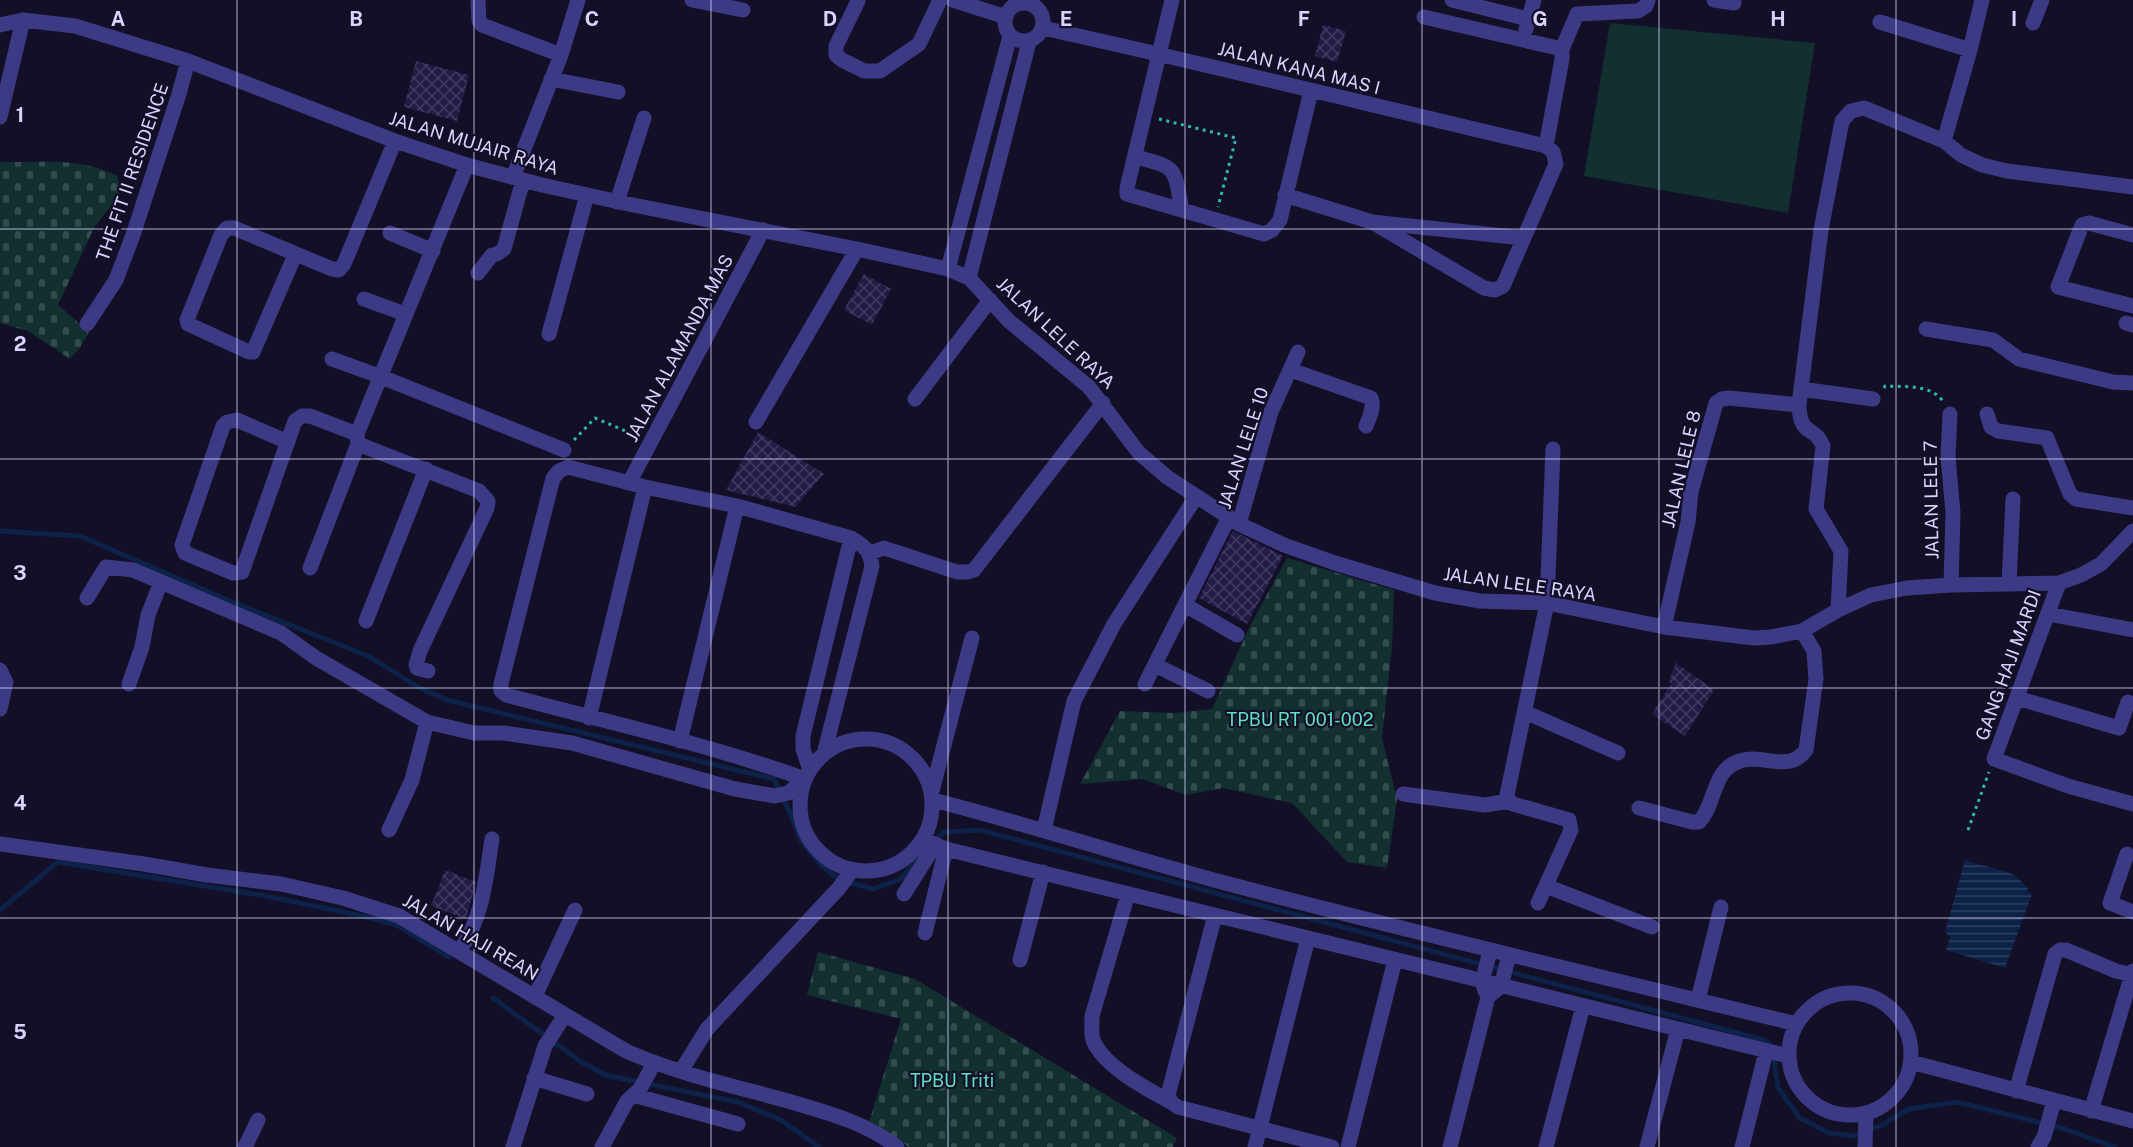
<svg xmlns="http://www.w3.org/2000/svg" width="2133" height="1147" font-family="'Public Sans',sans-serif">
<style>
.green{fill:#12302f}
.cemetery{fill:url(#cemetery-stones)}
.water{fill:url(#water-rules)}
.lines{fill:none;stroke-linecap:round;stroke-linejoin:round}
.stream{stroke:#0c2248;stroke-width:5}
.building{fill:url(#building-cross-hatch)}
.path{stroke:#2fb8b0;stroke-width:3;stroke-dasharray:3 4.5;stroke-linecap:butt}
.minor{stroke:#3d3a85;stroke-width:15}
.grid{fill:none;stroke:#d9d4ff;stroke-width:1.5;stroke-opacity:0.55}
.labels{text-anchor:middle;dominant-baseline:central;stroke-width:4.5;stroke-linejoin:round;paint-order:stroke}
.street-label{font-size:18px;fill:#d9d4ff;stroke:#130f26}
.park-label{font-size:18px;fill:#5fe0c0;stroke:#130f26}
.grid-label{font-size:20px;text-anchor:middle;font-weight:bold;fill:#d9d4ff;stroke:#130f26;stroke-width:4.5;stroke-linejoin:round;paint-order:stroke}
</style>
<defs>
<pattern id="cemetery-stones" width="16" height="16" patternUnits="userSpaceOnUse" patternTransform="scale(1.5)"><rect width="16" height="16" fill="#12302f"/><path d="M2 7V4a2 2 0 0 1 4 0v3zM10 15v-3a2 2 0 0 1 4 0v3z" fill="#344d4e"/></pattern>
<pattern id="water-rules" width="6" height="5" patternUnits="userSpaceOnUse" patternTransform="scale(1.5)"><rect width="6" height="5" fill="#0c2248"/><path d="M0 2.5h6" fill="none" stroke="#2f4163"/></pattern>
<pattern id="building-cross-hatch" width="8" height="8" patternUnits="userSpaceOnUse" patternTransform="scale(1.5)"><rect width="8" height="8" fill="#241b47"/><path d="M0 0l8 8M0 8l8-8" fill="none" stroke="#433b63"/></pattern>
</defs>
<rect width="100%" height="100%" fill="#130f26"/>
<!-- green -->
<path class="green" d="M 1610,23 L 1815,43 L 1788,213 L 1584,176 Z"/>
<!-- cemetery -->
<path class="cemetery" d="M 0,162 C 39,163 83,157 117,176 L 121,188 L 115,201 L 95,226 L 58,305 L 89,332 L 80,348 L 70,359 L 28,331 L 0,323 Z
M 1287,558 L 1394,590 L 1392,647 L 1382,738 L 1397,799 L 1387,868 L 1347,862 L 1292,803 L 1223,788 L 1186,795 L 1143,779 L 1080,784 L 1120,711 L 1174,713 L 1212,709 L 1250,626 Z
M 818,952 L 915,979 L 1177,1138 L 1173,1147 L 908,1147 L 902,1141 L 869,1122 L 901,1019 L 807,995 Z"/>
<!-- water -->
<path class="water" d="M 1965,860 L 2013,874 L 2028,888 L 2027,892 L 2032,894 L 2005,968 L 1946,950 L 1950,937 L 1945,932 Z"/>
<g class="lines">
<!-- stream -->
<path class="stream" d="M 0,531 L 80,536 L 232,602 L 368,656 L 418,687 L 447,700 L 774,779 L 791,815 L 800,839 L 820,864 L 838,879 L 873,889 L 901,879 L 919,858
M 934,842 L 944,832 L 980,830 L 1764,1040 L 1772,1046 L 1778,1088 L 1800,1118 L 1829,1133 L 1853,1136 L 1880,1126 L 1909,1109 L 1957,1102 L 2062,1128 L 2115,1147
M 0,910 L 58,862 L 266,896 L 367,917 L 397,925 L 449,957
M 493,998 L 580,1061 L 605,1075 L 738,1102 L 781,1120 L 819,1147"/>
</g>
<!-- building -->
<path class="building" d="M 1323,25 L 1346,31 L 1337,62 L 1315,56 Z
M 416,61 L 469,75 L 457,121 L 404,107 Z
M 864,274 L 891,289 L 872,325 L 844,310 Z
M 758,432 L 824,474 L 795,507 L 726,490 Z
M 1233,531 L 1283,556 L 1247,624 L 1199,598 Z
M 1676,663 L 1714,690 L 1685,736 L 1652,714 L 1671,684 L 1669,681 Z
M 445,870 L 476,882 L 466,919 L 431,906 Z"/>
<g class="lines">
<!-- path -->
<path class="path" d="M 1159,119 L 1236,138 L 1218,207
M 1884,388 L 1885,386 C 1903,387 1933,384 1943,402
M 574,440 L 595,418 L 637,436
M 1968,830 L 1989,772"/>
<!-- minor -->
<path class="minor" d="M 478,0 L 479,21 L 482,25 L 561,55
M 692,0 L 743,10
M 953,0 L 1006,17
M 1172,0 L 1127,188 L 1127,194 L 1264,234 L 1272,230 L 1280,220 L 1311,91
M 1452,0 L 1528,19
M 1714,0 L 1734,3
M 858,1 L 836,46 L 836,55 L 842,60 L 864,71 L 880,71 L 919,44 L 940,0
M1005 22a19 19 0 1 1 38 0a19 19 0 1 1-38 0Z
M 1424,17 L 1562,49
M 1880,22 L 1970,50 L 1944,141
M 2033,23 L 2042,0
M 0,25 L 23,20 L 75,26 L 188,61 L 395,141 L 467,165 L 542,185 L 633,205 L 857,249 L 948,269 L 969,278 L 1009,321 L 1089,387 L 1139,453 L 1167,477 L 1239,524 L 1284,545 L 1335,563 L 1435,593 L 1480,601 L 1547,603 L 1664,627 L 1754,638 L 1771,637 L 1802,631 L 1838,610 L 1871,595 L 1907,588 L 1951,585 L 2059,583 L 2081,575 L 2101,564 L 2133,531
M 1043,28 C 1211,65 1379,107 1546,146 L 1553,152 L 1556,164 L 1503,286 L 1495,290 L 1484,288 L 1372,222
M 1526,29 L 1534,0
M 1970,50 L 1982,0
M 551,79 L 618,92
M 0,117 L 23,20
M 1546,146 L 1562,59 L 1562,49 L 1577,14 L 1638,11 L 1646,6 L 1648,0
M 1135,157 C 1178,167 1174,168 1182,210
M 513,177 L 561,55 L 578,0
M 1285,195 L 1372,222 L 1523,238
M 617,202 L 644,118
M 390,233 L 433,251
M 2133,235 L 2089,223 L 2082,225 L 2058,287 L 2133,306
M 295,255 L 253,352 L 249,352 L 188,324 L 187,320 L 221,235 L 227,228 L 234,228 L 332,269 L 339,270 L 344,264 L 395,141
M 948,269 L 1010,36
M 478,273 L 492,255 L 497,254 L 504,249 L 523,180
M 969,278 L 1029,42
M 364,299 L 405,314
M 2126,323 L 2133,325
M 87,324 L 116,280 L 133,235 L 179,94 L 188,61
M 1926,329 L 1993,340 L 2019,359 L 2113,382 L 2133,383
M 549,334 L 587,195
M 332,359 L 379,376 L 564,450
M 1291,370 L 1371,398 C 1375,407 1369,418 1366,426
M 1801,389 L 1873,399
M 915,399 L 990,300
M 1950,414 L 1948,457 L 1953,513 L 1951,585
M 1987,414 L 1991,427 L 1998,431 L 2047,438 L 2070,494 L 2076,499 L 2133,508
M 756,422 L 857,249
M 357,434 L 467,165
M 288,442 L 237,420 L 227,422 L 223,426 L 182,545 L 185,553 L 233,573 L 242,572 L 295,421 L 302,416 L 310,416 L 357,434 L 358,444 L 479,491 L 488,501 L 487,508 L 420,651 L 416,665 L 417,668 L 428,671
M 629,483 L 763,230
M 1239,524 L 1271,412 L 1298,352
M 870,553 L 884,548 L 957,572 L 967,572 L 974,570 L 1103,403
M 310,568 L 358,444
M 2009,583 L 2013,499
M 2059,583 L 1994,759 L 2068,786 L 2133,804
M 87,598 L 106,567 L 133,570 L 281,633 L 316,658 L 427,722 L 474,733 L 504,733 L 572,743 L 735,789 L 775,796 L 788,793 L 805,779
M 1185,605 L 1237,635
M 1838,610 L 1841,551 L 1816,509 L 1823,446 C 1814,424 1800,438 1799,405 L 1821,230 L 1842,121 L 1851,111 L 1864,108 L 1944,141 L 1961,155 L 1982,165 L 2007,171 L 2133,187
M 2048,614 L 2133,630
M 366,621 L 426,469
M 1664,627 L 1688,522 L 1691,492 L 1716,403 L 1722,399 L 1729,398 L 1799,405
M 1155,665 L 1208,691
M 0,670 L 6,682 L 0,709
M 129,684 L 142,647 L 148,615 L 161,582
M 1145,684 L 1229,517
M 2017,698 L 2119,728 L 2128,702
M 1525,712 L 1618,753
M 589,718 L 645,487
M800 805a66 66 0 1 1 132 0a66 66 0 1 1-132 0Z
M 680,741 L 737,506
M 810,770 L 803,749 L 803,736 L 851,538
M 805,779 C 708,744 606,722 506,695 L 501,691 L 501,684 L 553,478 L 559,471 L 568,467 L 645,487 L 737,506 L 851,538 C 864,546 870,550 872,566 L 824,754
M 932,791 L 972,638
M 1403,794 L 1485,805 L 1509,801
M 933,800 C 1031,825 1127,857 1225,883 C 1415,933 1606,978 1797,1024
M 1639,808 L 1692,822 L 1699,822 C 1717,803 1711,770 1740,761 C 1764,753 1788,774 1806,750 L 1816,679 L 1814,651 L 1802,631
M 389,830 L 412,780 L 427,722
M 1044,830 L 1074,701 L 1114,624 L 1196,497
M 924,839 L 946,849 L 1788,1056
M 0,844 L 144,864 L 207,875 L 281,884 L 343,898 L 399,916 L 626,1051 C 678,1074 734,1086 788,1101 C 825,1112 865,1122 897,1147
M 2127,854 L 2110,903 L 2133,912
M 1546,886 L 1652,927
M 904,894 L 935,845
M 1128,894 L 1092,1016 C 1092,1024 1091,1033 1093,1040 C 1103,1066 1148,1090 1171,1102
M 1538,903 L 1571,830 L 1569,820 L 1513,804 L 1509,801 L 1507,795 L 1547,603 L 1553,449
M 1215,915 L 1168,1095 L 1171,1102 L 1178,1107 L 1332,1147
M 925,933 L 946,849
M 460,950 C 483,918 486,877 492,839
M 1020,960 L 1043,872
M 1485,991 L 1482,982 L 1490,951
M1789 1054a61 61 0 1 1 122 0a61 61 0 1 1-122 0Z
M 535,996 L 575,910
M 1698,1000 L 1721,907
M 1911,1062 L 2133,1121
M 681,1071 L 707,1029 L 839,888 L 852,870
M 534,1078 L 587,1094
M 2016,1091 L 2055,954 L 2060,950 L 2066,950 L 2116,971 L 2133,975
M 633,1095 L 738,1124
M 2091,1111 L 2133,971
M 245,1147 L 258,1120
M 513,1147 L 545,1046 L 565,1015
M 602,1147 L 627,1101 L 640,1089 L 654,1063
M 1255,1147 L 1308,938
M 1348,1147 L 1395,960
M 1450,1147 L 1488,997 L 1501,986 L 1509,955
M 1546,1147 L 1583,1006
M 1647,1147 L 1678,1029
M 1742,1147 L 1766,1052
M 1865,1147 L 1866,1114
M 2038,1147 L 2044,1137 L 2054,1101"/>
</g>
<!-- grid -->
<path class="grid" d="M 237,0 L 237,1147M 474,0 L 474,1147M 711,0 L 711,1147M 948,0 L 948,1147M 1185,0 L 1185,1147M 1422,0 L 1422,1147M 1659,0 L 1659,1147M 1896,0 L 1896,1147M 0,229 L 2133,229M 0,459 L 2133,459M 0,688 L 2133,688M 0,918 L 2133,918"/>
<g class="labels">
<!-- street labels -->
<g class="street-label">
<text transform="translate(1299 68) rotate(14)">JALAN KANA MAS I</text>
<text transform="translate(474 143) rotate(17)">JALAN MUJAIR RAYA</text>
<text transform="translate(132 172) rotate(-71)">THE FIT II RESIDENCE</text>
<text transform="translate(1056 333) rotate(43)">JALAN LELE RAYA</text>
<text transform="translate(679 348) rotate(-62)">JALAN ALAMANDA MAS</text>
<text transform="translate(1243 448) rotate(-72)">JALAN LELE 10</text>
<text transform="translate(1681 469) rotate(-77)">JALAN LELE 8</text>
<text transform="translate(1931 500) rotate(-91)">JALAN LELE 7</text>
<text transform="translate(1520 584) rotate(8)">JALAN LELE RAYA</text>
<text transform="translate(2008 665) rotate(-70)">GANG HAJI MARDI</text>
<text transform="translate(471 937) rotate(30)">JALAN HAJI REAN</text>
</g>
<!-- park labels -->
<g class="park-label">
<text x="1300" y="719">TPBU RT 001-002</text>
<text x="952" y="1080">TPBU Triti</text>
</g>
</g>
<g class="grid-label">
<text x="118" y="26">A</text>
<text x="356" y="26">B</text>
<text x="592" y="26">C</text>
<text x="830" y="26">D</text>
<text x="1066" y="26">E</text>
<text x="1304" y="26">F</text>
<text x="1540" y="26">G</text>
<text x="1778" y="26">H</text>
<text x="2014" y="26">I</text>
<text x="20" y="122">1</text>
<text x="20" y="351">2</text>
<text x="20" y="580">3</text>
<text x="20" y="810">4</text>
<text x="20" y="1039">5</text>
</g>
</svg>
